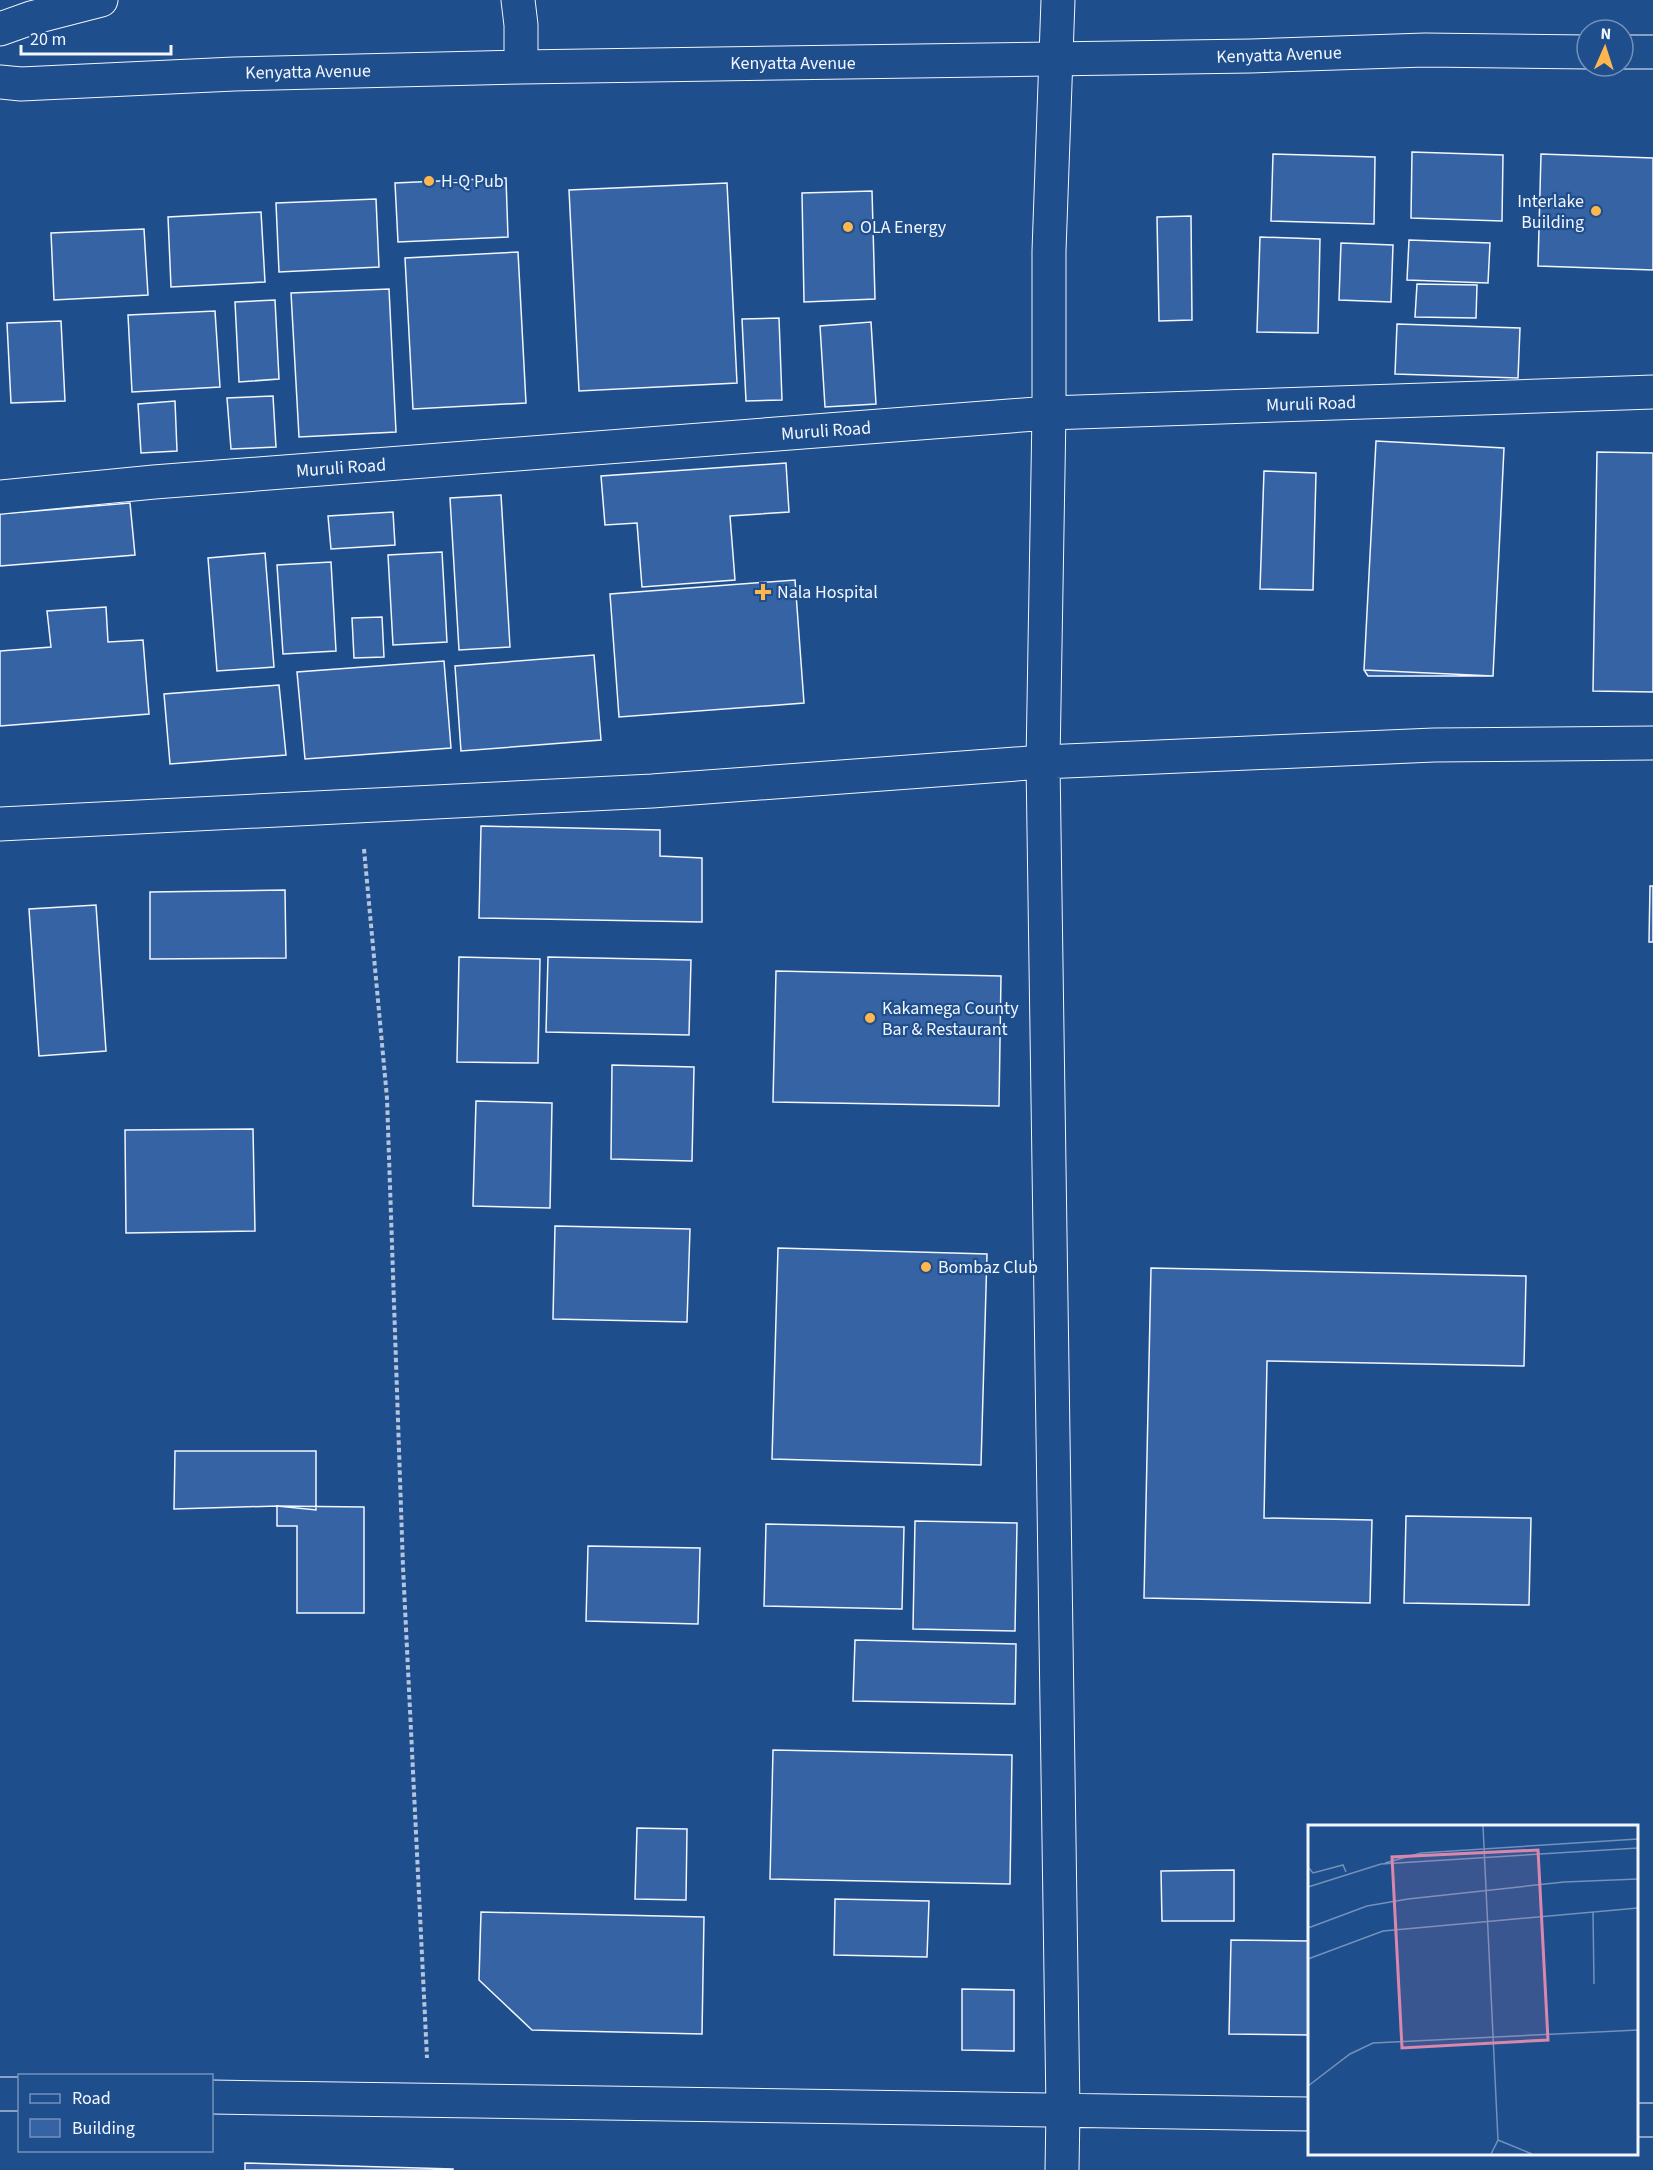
<svg xmlns="http://www.w3.org/2000/svg" width="1653" height="2170" font-family="'Source Sans 3',sans-serif">
<style>
.building{fill:#3563a3;stroke:#f2f6ff;stroke-width:1.5}
.lines{fill:none;stroke-linecap:round;stroke-linejoin:round}
.street-casing{stroke:#f2f6ff;stroke-width:35}
.highway-casing{stroke:#f2f6ff;stroke-width:35}
.path{stroke:#b3c4dc;stroke-width:4;stroke-dasharray:4.5 3;stroke-linecap:butt}
.street{stroke:#1f4e8c;stroke-width:33}
.highway{stroke:#1f4e8c;stroke-width:33}
.poi-dot{fill:#ffb74d;stroke:#1f4e8c;stroke-width:2}
.labels{text-anchor:middle;dominant-baseline:central;stroke-width:4.5;stroke-linejoin:round;paint-order:stroke}
.street-label{font-size:18px;fill:#f2f6ff;stroke:#1f4e8c}
.poi-label{font-size:18px;fill:#f2f6ff;stroke:#1f4e8c;text-anchor:start}
.inset-road{fill:none;stroke:#7391ba;stroke-width:1.5}
.view{fill:#da87ad;fill-opacity:0.15;stroke:#da87ad;stroke-width:3}
.inset-edge{fill:none;stroke:#f2f6ff;stroke-width:3}
</style>
<rect width="100%" height="100%" fill="#1f4e8c"/>
<!-- building -->
<path class="building" d="M 1412,152 L 1503,155 L 1502,221 L 1411,218 Z
M 1273,154 L 1375,157 L 1374,224 L 1271,221 Z
M 1541,154 L 1653,158 L 1653,270 L 1538,266 Z
M 506,178 L 508,237 L 398,242 L 395,183 Z
M 727,183 L 737,383 L 579,391 L 569,190 Z
M 872,191 L 875,299 L 804,302 L 802,193 Z
M 376,199 L 379,267 L 279,272 L 276,203 Z
M 261,212 L 265,282 L 171,287 L 168,217 Z
M 1191,216 L 1192,320 L 1159,321 L 1157,217 Z
M 144,229 L 148,295 L 54,300 L 51,233 Z
M 1260,237 L 1320,239 L 1318,333 L 1257,332 Z
M 1409,240 L 1490,243 L 1488,283 L 1407,280 Z
M 1341,243 L 1393,245 L 1391,302 L 1339,300 Z
M 518,252 L 526,403 L 413,409 L 405,258 Z
M 1417,284 L 1477,285 L 1476,318 L 1415,317 Z
M 389,289 L 396,432 L 299,437 L 291,293 Z
M 275,300 L 279,379 L 239,382 L 235,302 Z
M 215,311 L 220,387 L 132,392 L 128,315 Z
M 779,318 L 782,400 L 746,401 L 742,319 Z
M 61,321 L 65,401 L 11,403 L 7,323 Z
M 871,322 L 876,404 L 825,407 L 820,326 Z
M 1397,324 L 1520,328 L 1518,378 L 1395,374 Z
M 273,396 L 276,447 L 231,449 L 227,398 Z
M 175,401 L 177,451 L 141,453 L 138,404 Z
M 1376,441 L 1504,448 L 1493,676 L 1368,676 L 1364,670 Z
M 1376,441 L 1504,448 L 1493,676 L 1364,670 Z
M 1597,452 L 1653,453 L 1653,692 L 1593,691 Z
M 786,463 L 789,512 L 730,516 L 735,580 L 642,587 L 637,523 L 605,525 L 601,476 Z
M 1264,471 L 1316,473 L 1313,590 L 1260,589 Z
M 501,495 L 510,647 L 459,650 L 450,498 Z
M 130,503 L 135,555 L 0,566 L 0,514 Z
M 393,512 L 395,545 L 331,549 L 328,516 Z
M 442,552 L 447,642 L 393,645 L 388,555 Z
M 265,553 L 274,667 L 217,671 L 208,558 Z
M 331,562 L 336,651 L 283,654 L 277,565 Z
M 795,580 L 804,703 L 619,717 L 610,594 Z
M 106,607 L 108,642 L 143,640 L 149,714 L 0,726 L 0,651 L 51,647 L 47,611 Z
M 382,617 L 384,657 L 354,658 L 352,618 Z
M 594,655 L 601,740 L 461,751 L 455,666 Z
M 444,661 L 451,748 L 305,759 L 297,672 Z
M 279,685 L 286,755 L 170,764 L 164,694 Z
M 481,826 L 660,830 L 660,856 L 702,858 L 702,922 L 479,918 Z
M 1650,886 L 1653,886 L 1653,942 L 1649,942 Z
M 285,890 L 286,958 L 150,959 L 150,892 Z
M 96,905 L 106,1051 L 39,1056 L 29,909 Z
M 459,957 L 540,959 L 538,1063 L 457,1062 Z
M 548,957 L 691,960 L 689,1035 L 546,1032 Z
M 776,971 L 1001,976 L 999,1106 L 773,1102 Z
M 612,1065 L 694,1067 L 692,1161 L 611,1159 Z
M 476,1101 L 552,1103 L 550,1208 L 473,1206 Z
M 253,1129 L 255,1231 L 126,1233 L 125,1130 Z
M 555,1226 L 690,1229 L 687,1322 L 553,1319 Z
M 778,1248 L 987,1254 L 981,1465 L 772,1459 Z
M 1151,1268 L 1526,1276 L 1524,1366 L 1267,1361 L 1264,1518 L 1372,1520 L 1370,1603 L 1144,1598 Z
M 175,1451 L 316,1451 L 316,1510 L 277,1506 L 174,1509 Z
M 277,1506 L 364,1507 L 364,1613 L 297,1613 L 297,1526 L 277,1526 Z
M 1406,1516 L 1531,1518 L 1529,1605 L 1404,1603 Z
M 915,1521 L 1017,1523 L 1015,1631 L 913,1629 Z
M 766,1524 L 904,1527 L 902,1609 L 764,1606 Z
M 588,1546 L 700,1548 L 698,1624 L 586,1621 Z
M 855,1640 L 1016,1644 L 1015,1704 L 853,1701 Z
M 773,1750 L 1012,1755 L 1010,1884 L 770,1879 Z
M 637,1828 L 687,1829 L 686,1900 L 635,1899 Z
M 1234,1870 L 1234,1921 L 1162,1921 L 1161,1871 Z
M 835,1899 L 929,1901 L 927,1957 L 834,1955 Z
M 481,1912 L 704,1917 L 702,2034 L 532,2030 L 479,1980 Z
M 1231,1940 L 1310,1941 L 1310,2035 L 1229,2034 Z
M 962,1989 L 1014,1990 L 1014,2051 L 962,2050 Z
M 245,2163 L 453,2169 L 453,2170 L 245,2170 Z"/>
<g class="lines">
<defs>
<path id="street" d="M 1058,0 L 1049,251 L 1049,413 L 1043,762 L 1063,2110 L 1062,2170
M 0,497 L 154,482 L 1049,413 L 1653,392
M 0,824 L 652,791 L 1043,762 L 1434,745 L 1653,743
M 0,2094 L 20,2094
M 212,2097 L 1310,2114
M 1636,2120 L 1653,2120"/>
<path id="highway" d="M 518,0 L 521,25 L 521,67
M 0,29 L 31,18 L 101,0
M 1623,52 L 1653,52
M 0,82 L 21,84 L 234,74 L 521,67 L 1251,56 L 1425,50 L 1587,52"/>
</defs>
<!-- street casing -->
<use href="#street" class="street-casing"/>
<!-- highway casing -->
<use href="#highway" class="highway-casing"/>
<!-- path -->
<path class="path" d="M 364,849 L 387,1098 L 403,1567 L 427,2058"/>
<!-- street -->
<use href="#street" class="street"/>
<!-- highway -->
<use href="#highway" class="highway"/>
</g>
<!-- markers -->
<g class="poi-dot">
<circle cx="429" cy="181" r="6"/>
<circle cx="1596" cy="211" r="6"/>
<circle cx="848" cy="227" r="6"/>
<path d="M760 583h6v6h6v6h-6v6h-6v-6h-6v-6h6z"/>
<circle cx="870" cy="1018" r="6"/>
<circle cx="926" cy="1267" r="6"/>
</g>
<g class="labels">
<!-- street labels -->
<g class="street-label">
<text transform="translate(1279 55) rotate(-2)">Kenyatta Avenue</text>
<text x="793" y="63">Kenyatta Avenue</text>
<text transform="translate(308 72) rotate(-1)">Kenyatta Avenue</text>
<text transform="translate(1311 404) rotate(-2)">Muruli Road</text>
<text transform="translate(826 431) rotate(-4)">Muruli Road</text>
<text transform="translate(341 468) rotate(-4)">Muruli Road</text>
</g>
<!-- poi labels -->
<g class="poi-label">
<text x="441" y="181">H-Q Pub</text>
<text x="1584" y="201" text-anchor="end">Interlake<tspan x="1584" dy="21">Building</tspan></text>
<text x="860" y="227">OLA Energy</text>
<text x="777" y="592">Nala Hospital</text>
<text x="882" y="1008">Kakamega County<tspan x="882" dy="21">Bar &amp; Restaurant</tspan></text>
<text x="938" y="1267">Bombaz Club</text>
</g>
</g>
<!-- overview -->
<g transform="translate(1308 1825)">
<rect width="330" height="330" fill="#1f4e8c"/>
<path class="inset-road" d="M 175,1 L 190,315 L 183,329M 77,38 L 113,28 L 330,14M 0,42 L 5,48 L 35,40 L 38,47M 0,62 L 73,39 L 330,23M 285,87 L 286,159M 0,103 L 59,81 L 100,74 L 256,57 L 330,54M 0,134 L 75,106 L 330,83M 0,261 L 42,229 L 65,218 L 330,205M 190,315 L 224,329"/>
<path class="view" d="M 230,25 L 240,215 L 94,223 L 84,32 Z"/>
<rect width="330" height="330" class="inset-edge"/>
</g>
<!-- legend -->
<rect x="18" y="2074" width="195" height="78" fill="#1f4e8c" stroke="#7391ba" stroke-width="1.5"/>
<rect x="30" y="2094" width="30" height="9" fill="#1f4e8c" stroke="#7391ba" stroke-width="1.5"/>
<text x="72" y="2104" font-size="18" fill="#f2f6ff">Road</text>
<rect x="30" y="2119" width="30" height="18" fill="#3563a3" stroke="#7391ba" stroke-width="1.5"/>
<text x="72" y="2134" font-size="18" fill="#f2f6ff">Building</text>
<!-- north arrow -->
<g transform="translate(1605 48) rotate(3)"><circle r="28" fill="#1f4e8c" stroke="#7391ba" stroke-width="1.5"/>
<path d="M0-4.5L10 22L0 15L-10 22Z" fill="#ffb74d"/>
<text y="-9" font-size="16" font-weight="bold" text-anchor="middle" fill="#f2f6ff">N</text>
</g>
<!-- scale -->
<path d="M21 45v9h150v-9" fill="none" stroke="#f2f6ff" stroke-width="3"/>
<text x="30" y="45" font-size="18" fill="#f2f6ff" stroke="#1f4e8c" stroke-width="4.5" paint-order="stroke">20 m</text>
</svg>
